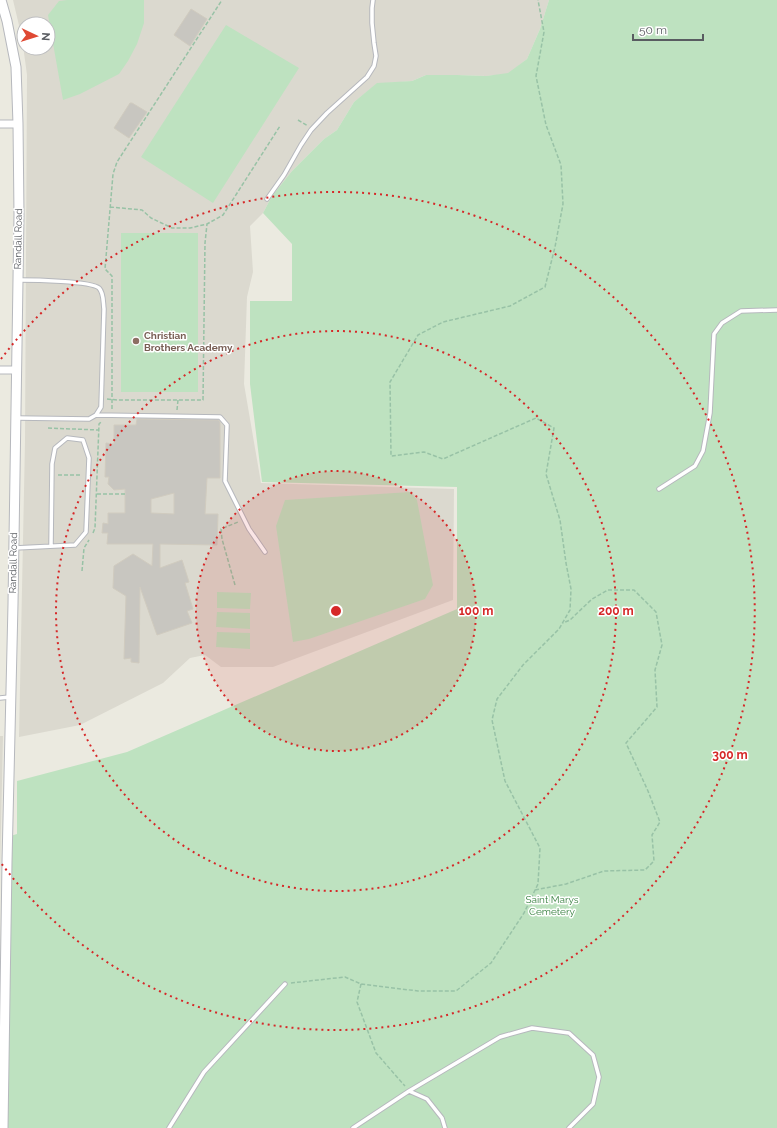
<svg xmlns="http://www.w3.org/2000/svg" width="777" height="1128" font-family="Raleway,sans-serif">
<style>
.education{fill:#dbd9cf;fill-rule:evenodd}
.green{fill:#bee2c0}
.building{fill:#c8c6c0;stroke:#d0cbbf;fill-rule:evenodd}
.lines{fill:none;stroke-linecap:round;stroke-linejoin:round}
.service-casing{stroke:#b6b8bd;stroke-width:5.5}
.minor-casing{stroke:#b6b8bd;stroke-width:9}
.tertiary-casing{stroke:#b6b8bd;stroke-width:11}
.path{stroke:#98c2a6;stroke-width:1.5;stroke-dasharray:4 2;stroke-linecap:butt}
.service{stroke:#fff;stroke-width:3.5}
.minor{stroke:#fff;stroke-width:7}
.tertiary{stroke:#fff;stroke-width:9}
.ring{fill:none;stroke:#d62828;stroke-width:2;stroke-dasharray:2 4}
.education-dot{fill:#8d6e63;stroke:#fff;stroke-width:1.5}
.labels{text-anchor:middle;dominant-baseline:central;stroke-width:3;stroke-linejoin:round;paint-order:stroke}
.street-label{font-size:10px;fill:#595c61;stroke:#fff}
.education-label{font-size:10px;font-weight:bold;fill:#785e54;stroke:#fff;text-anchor:start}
.park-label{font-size:10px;fill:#388140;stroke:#fff}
.centre{fill:#d62828;stroke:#fff;stroke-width:2}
.ring-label{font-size:12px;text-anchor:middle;font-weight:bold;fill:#d62828;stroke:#fff;stroke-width:3;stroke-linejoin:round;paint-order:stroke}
</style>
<rect width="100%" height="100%" fill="#ebeae0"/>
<!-- education -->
<path class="education" d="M 13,0 L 549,0 L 540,29 L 527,59 L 508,74 L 486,76 L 457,75 L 426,75 L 412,81 L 377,84 L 354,102 L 337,130 L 324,139 L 292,171 L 272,196 L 263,213 L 250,226 L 253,272 L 247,297 L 244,384 L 261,483 L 454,489 L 453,600 L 273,667 L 221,667 L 205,655 L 190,658 L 163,683 L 80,725 L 19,737 L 25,442 L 27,75 L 22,38 ZM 24,24 L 48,24 L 48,48 L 24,48 Z
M 0,736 L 3,736 L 0,872 Z"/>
<!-- green -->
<path class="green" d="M 67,0 L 144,0 L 144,23 L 137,44 L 128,61 L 119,74 L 80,94 L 63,100 L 48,15 L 59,1 Z
M 549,0 L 777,0 L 777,1128 L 3,1128 L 7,837 L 17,834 L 17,781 L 127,752 L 457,609 L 457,487 L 262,482 L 250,384 L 250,301 L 292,301 L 292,244 L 263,213 L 272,196 L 292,171 L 324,139 L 337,130 L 354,102 L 377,83 L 412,81 L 426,75 L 457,75 L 486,76 L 508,73 L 527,59 L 540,29 Z
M 226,25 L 299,68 L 213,203 L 141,157 Z
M 121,233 L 198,233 L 198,392 L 121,392 Z
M 410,492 L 417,500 L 433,585 L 425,599 L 309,639 L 293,642 L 276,526 L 285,500 Z
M 217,592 L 251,593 L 250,609 L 217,608 Z
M 217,612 L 250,613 L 250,629 L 216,627 Z
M 217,632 L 250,633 L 250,649 L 216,647 Z"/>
<!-- building -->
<path class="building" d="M 191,9 L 207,19 L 190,46 L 174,35 Z
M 130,103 L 132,103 L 147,112 L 129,138 L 114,128 Z
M 137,419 L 218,420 L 220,422 L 220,478 L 207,478 L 205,514 L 218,514 L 217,545 L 160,544 L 160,568 L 182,560 L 189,582 L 185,583 L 193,609 L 187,611 L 192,623 L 157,635 L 140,587 L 139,663 L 131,662 L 131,658 L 124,659 L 126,596 L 113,588 L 114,566 L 133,554 L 152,566 L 153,544 L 107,544 L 108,533 L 102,533 L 103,523 L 108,524 L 108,513 L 125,513 L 125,489 L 114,490 L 108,484 L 109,477 L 105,477 L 106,443 L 114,444 L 114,425 L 136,425 ZM 174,493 L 174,514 L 151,513 L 151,499 Z"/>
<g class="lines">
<defs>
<path id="service" d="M 267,199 L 284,175 L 301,145 L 311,130 L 327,113 L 367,77 L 374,66 L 376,56 L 374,43 L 372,23 L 372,8 L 373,0
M 96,415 L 220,417 L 227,425 L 225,481 L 249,529 L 265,552
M 17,418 L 89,419 L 96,415 L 101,407 L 104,309 C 103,302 104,293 99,288 C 91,281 32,280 19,280
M 659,489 L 695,466 L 703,451 L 710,413 L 714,334 L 722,323 L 741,311 L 777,310
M 15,548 L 75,545 L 86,532 L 89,458 L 83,440 L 67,438 L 55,448 L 52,464 L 51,546
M 0,698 L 10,697
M 409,1091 L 427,1099 L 442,1118 L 445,1128
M 169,1128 L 204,1072 L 285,984
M 353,1128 L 409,1091 L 500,1037 L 532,1028 L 569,1033 L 593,1055 L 599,1077 L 593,1104 L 569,1128"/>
<path id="minor" d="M 0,124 L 18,124
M 0,370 L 16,370"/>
<path id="tertiary" d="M 1,0 L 7,21 L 16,67 L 18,124 L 19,215 L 13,604 L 7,862 L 3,1128"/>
</defs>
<!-- service casing -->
<use href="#service" class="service-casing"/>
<!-- minor casing -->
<use href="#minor" class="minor-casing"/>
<!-- tertiary casing -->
<use href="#tertiary" class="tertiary-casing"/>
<!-- path -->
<path class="path" d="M 298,120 L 308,126
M 110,207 L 142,210 L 151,218 L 172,228 L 190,228 L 207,224 L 223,215 L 280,126
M 107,399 L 117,400 L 203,400 L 205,243 L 207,224
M 112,409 L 112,276 L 105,269 L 113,174 L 117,162 L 222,0
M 177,410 L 178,400
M 48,428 L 98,430
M 58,475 L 82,475
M 97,494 L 125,494
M 93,533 L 95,528 L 99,424 L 101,422
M 82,571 L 84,548 L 89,540
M 235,585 L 222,539 L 221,529 L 238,522
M 535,890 L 566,884 L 604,871 L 645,870 L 654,861 L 652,835 L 660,822 L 648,791 L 626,743 L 657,707 L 655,670 L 662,645 L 656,612 L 634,590 L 608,590 L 592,599 L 570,620 L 563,623
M 291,983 L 345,977 L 361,984 L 418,991 L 456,991 L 491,963 L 524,913 L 538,884 L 540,848 L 505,781 L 492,720 L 497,699 L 523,665 L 559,629 L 570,610 L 571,589 L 566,563 L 560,520 L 546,474 L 554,428 L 536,418 L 443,459 L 424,452 L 391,456 L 390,382 L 418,335 L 443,322 L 510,306 L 545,287 L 555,247 L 563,204 L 561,165 L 546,125 L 536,76 L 544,32 L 538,0
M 361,984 L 357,1002 L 376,1053 L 405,1086"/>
<!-- service -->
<use href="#service" class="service"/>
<!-- minor -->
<use href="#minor" class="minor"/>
<!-- tertiary -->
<use href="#tertiary" class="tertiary"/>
</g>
<!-- distance rings -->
<circle cx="336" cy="611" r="140" fill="#d62828" fill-opacity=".12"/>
<g class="ring">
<circle cx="336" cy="611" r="140"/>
<circle cx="336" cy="611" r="280"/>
<path d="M1 359A419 419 0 1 1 1 863"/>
</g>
<!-- markers -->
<circle class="education-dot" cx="136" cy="341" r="4"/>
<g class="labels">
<!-- street labels -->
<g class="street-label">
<text transform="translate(18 239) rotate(-89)">Randall Road</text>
<text transform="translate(13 563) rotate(-89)">Randall Road</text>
</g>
<!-- education labels -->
<g class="education-label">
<text x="144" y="335">Christian<tspan x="144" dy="12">Brothers Academy</tspan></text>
</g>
<!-- park labels -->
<g class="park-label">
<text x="552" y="899">Saint Marys<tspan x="552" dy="12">Cemetery</tspan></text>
</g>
</g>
<circle cx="336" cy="611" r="6" class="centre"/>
<g class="ring-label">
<text x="476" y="615">100 m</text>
<text x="616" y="615">200 m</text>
<text x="730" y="759">300 m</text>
</g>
<!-- north arrow -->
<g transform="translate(36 36) rotate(94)"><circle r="19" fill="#ffffff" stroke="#bdbec0"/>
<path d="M0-3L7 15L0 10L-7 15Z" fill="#df4933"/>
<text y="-6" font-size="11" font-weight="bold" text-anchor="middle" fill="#595c61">N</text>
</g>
<!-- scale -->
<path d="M633 34v6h70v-6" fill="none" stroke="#595c61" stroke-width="2"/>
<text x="639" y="34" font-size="12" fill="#595c61" stroke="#ffffff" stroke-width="3" paint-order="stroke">50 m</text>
</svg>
